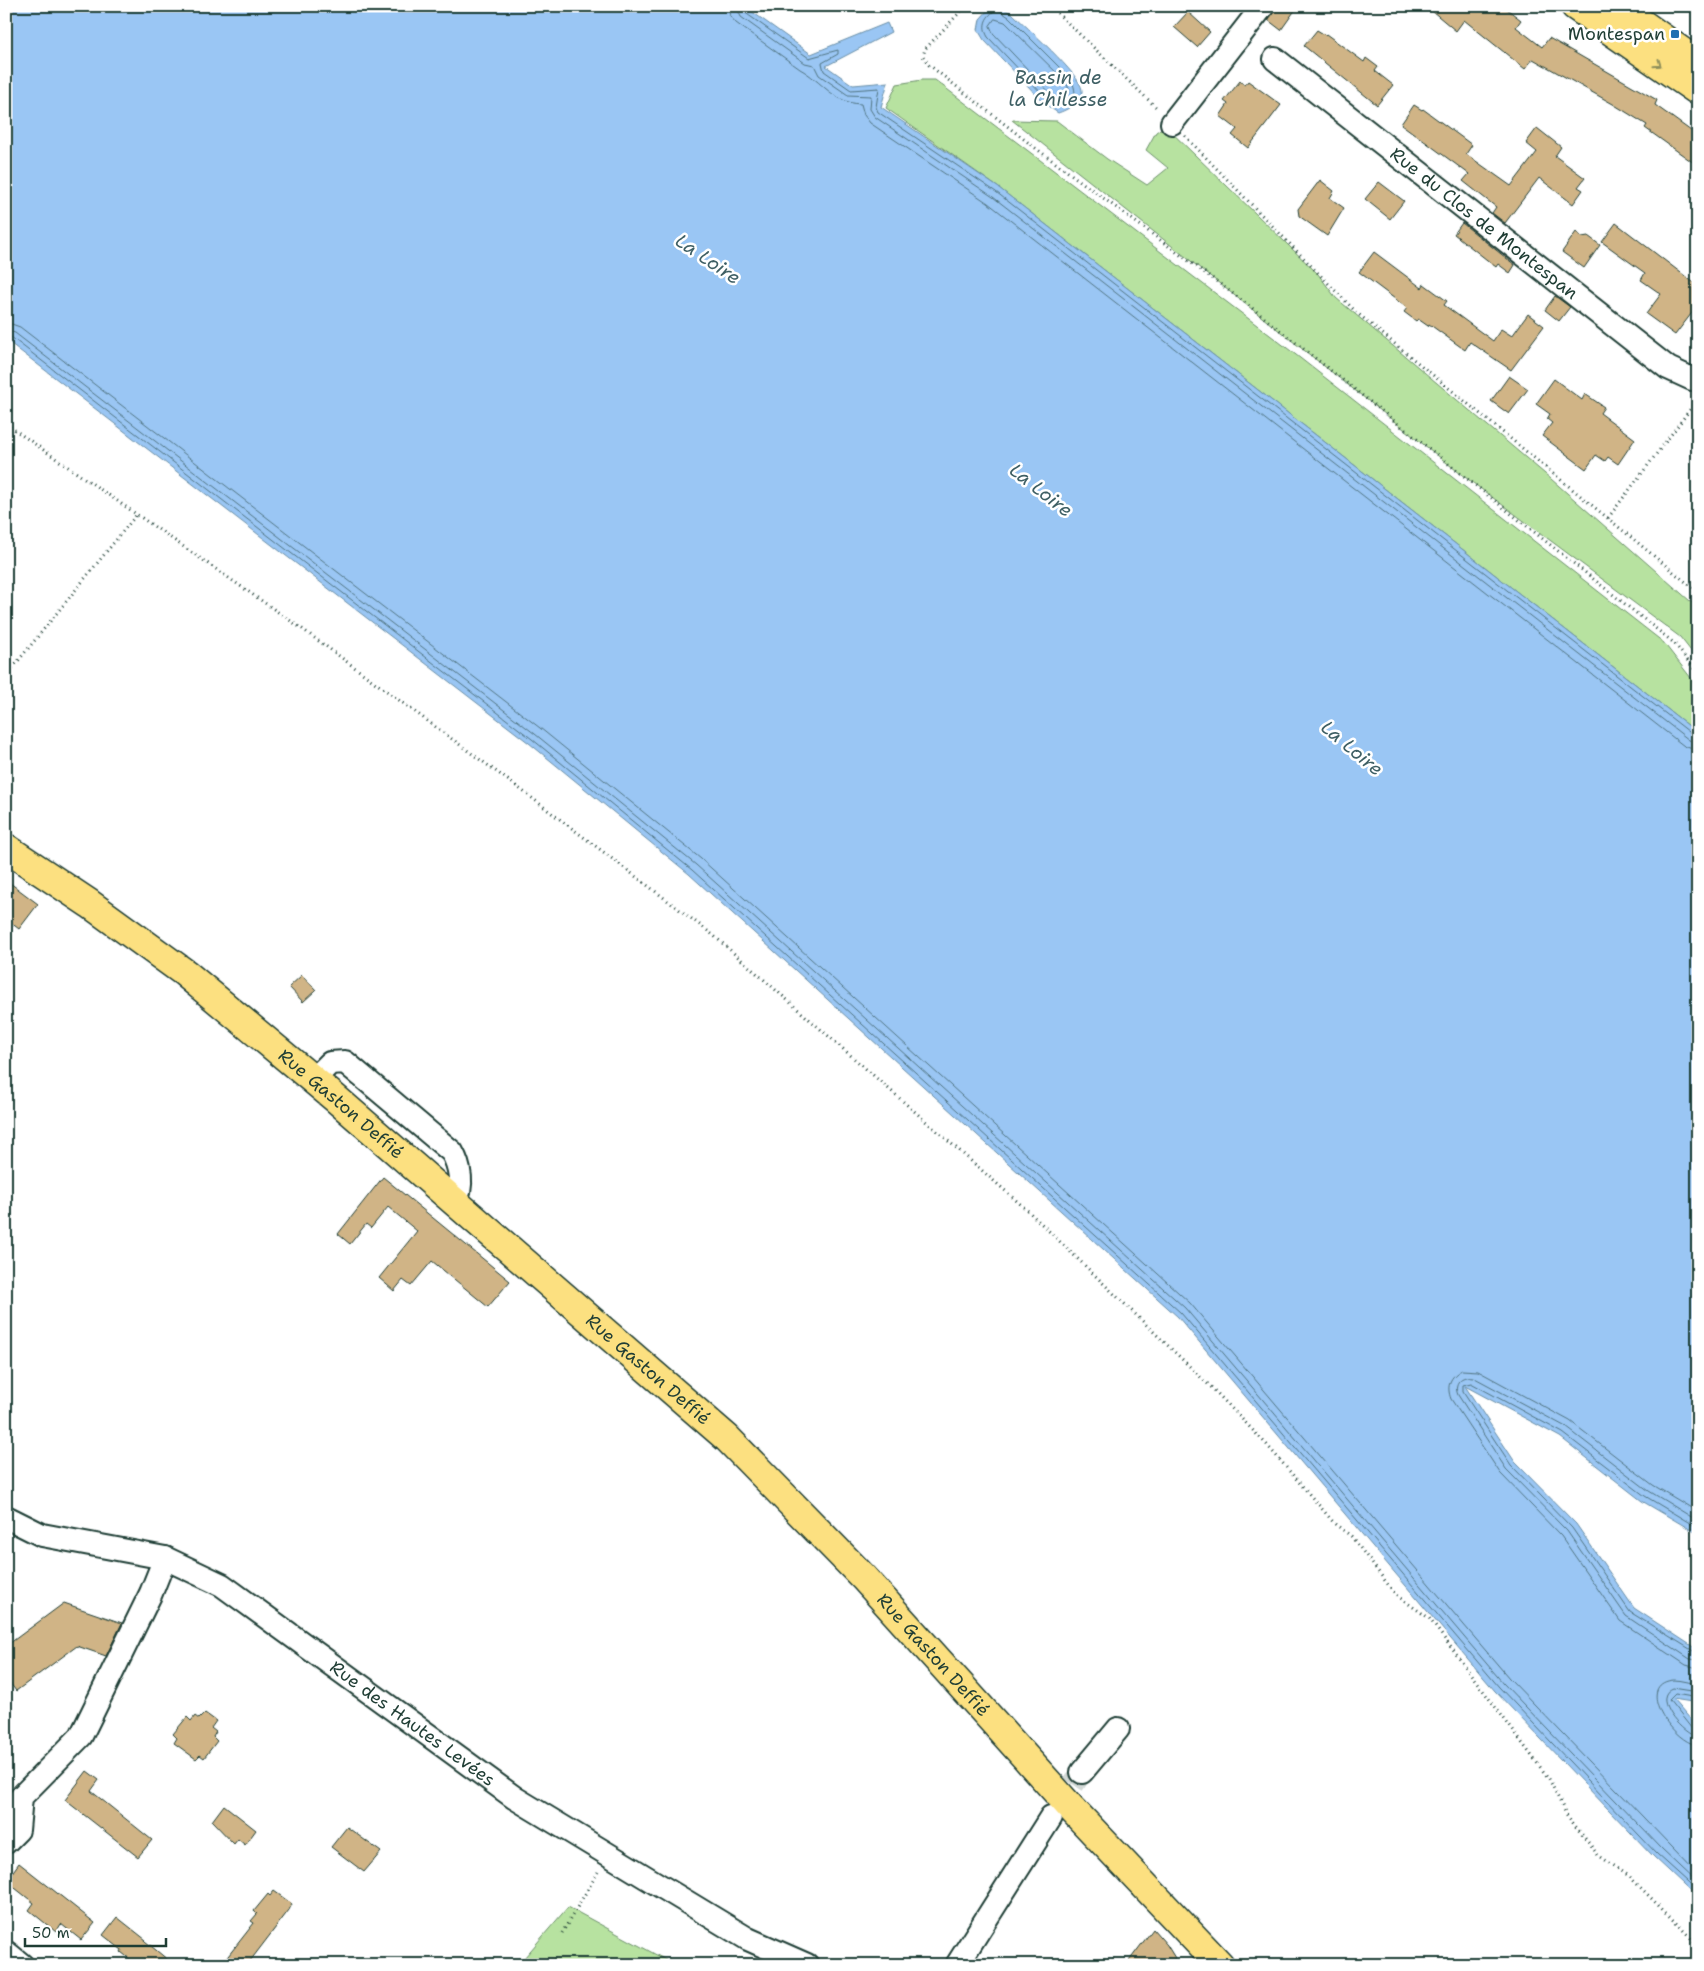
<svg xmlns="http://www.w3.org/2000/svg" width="1704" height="1971" font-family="'Shantell Sans',sans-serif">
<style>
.green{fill:#b7e2a0;stroke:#6b906a}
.water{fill:#9ac6f4;stroke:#698fa7}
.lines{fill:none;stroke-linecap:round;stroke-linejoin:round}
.shore{stroke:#507481;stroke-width:1}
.building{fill:#d0b486;stroke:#1f3d34}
.minor-tunnel{stroke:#d2d8d6;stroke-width:22;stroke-dasharray:22 11;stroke-linecap:butt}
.minor-casing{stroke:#1f3d34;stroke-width:26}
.major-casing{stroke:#1f3d34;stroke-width:31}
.path{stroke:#1f3d34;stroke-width:3;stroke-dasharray:1 4;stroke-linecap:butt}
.minor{stroke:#fff;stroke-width:22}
.major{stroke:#fce080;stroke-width:28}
.oneway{stroke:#8e8e5a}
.poi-dot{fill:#1f6fb2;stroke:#fff;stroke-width:2}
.labels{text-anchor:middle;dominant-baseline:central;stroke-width:5;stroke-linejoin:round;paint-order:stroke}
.poi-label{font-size:18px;fill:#1f3d34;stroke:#fff;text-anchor:end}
.street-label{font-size:18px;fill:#1f3d34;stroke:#fff}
.water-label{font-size:19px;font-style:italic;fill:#3e5f64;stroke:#fff}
</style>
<rect width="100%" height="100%" fill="#fff"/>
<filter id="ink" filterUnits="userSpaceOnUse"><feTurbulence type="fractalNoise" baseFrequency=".02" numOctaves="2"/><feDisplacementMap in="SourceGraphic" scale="10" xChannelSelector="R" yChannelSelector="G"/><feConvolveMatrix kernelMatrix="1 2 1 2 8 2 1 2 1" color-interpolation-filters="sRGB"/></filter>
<g filter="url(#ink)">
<!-- green -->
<path class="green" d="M 922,80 L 935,80 L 1291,351 L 1663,642 L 1698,687 L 1698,733 L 999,188 L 886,108 L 897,84 Z
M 1012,120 L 1057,121 L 1107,159 L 1147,185 L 1168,168 L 1146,150 L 1156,132 L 1165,126 L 1318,274 L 1336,298 L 1551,479 L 1698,608 L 1698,660 L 1680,637 L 1461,474 Z
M 568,1907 L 675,1965 L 518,1965 Z"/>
<!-- water -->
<path class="water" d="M 6,6 L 744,6 L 811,54 L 887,23 L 891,32 L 826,66 L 853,85 L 888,82 L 881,107 L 999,188 L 1698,733 L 1698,1534 L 1642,1501 L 1560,1437 L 1465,1386 L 1515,1462 L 1576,1524 L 1634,1608 L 1698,1650 L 1698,1703 L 1673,1699 L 1698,1728 L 1698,1898 L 1654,1857 L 1495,1691 L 1178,1317 L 689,874 L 529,743 L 6,340 Z
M 1000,7 L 1012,13 C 1025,26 1081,75 1082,90 C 1083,102 1067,110 1058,113 L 1045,104 L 984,40 L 978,30 L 980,19 L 989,9 Z"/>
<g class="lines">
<!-- shore -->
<path class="shore" d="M 728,6 L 730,16 L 736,23 L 800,69 C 822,81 833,103 861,104 L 864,115 L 870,123 L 988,203 L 1684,746 L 1698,751
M 736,6 L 741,17 L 805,63 L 814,65 L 819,75 L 848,95 L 871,96 L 870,109 L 875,117 L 993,197 L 1689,740 L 1698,743
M 742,6 L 744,12 L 809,58 L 838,50 L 838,54 L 822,63 L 824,71 L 851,90 L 879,88 L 876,107 L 878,112 L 996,192 L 1693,735 L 1698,737
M 997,9 L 1009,17 L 1071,79 C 1078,94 1076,103 1059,107 L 1048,100 L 988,37 C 981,25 986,16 997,9 Z
M 995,19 L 1005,22 L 1066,82 L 1070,92 L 1059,100 L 1052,95 L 993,33 L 990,26 Z
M 6,322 L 20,327 L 540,728 L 701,859 L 1190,1303 L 1509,1678 L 1698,1874
M 6,330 L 15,333 L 535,734 L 696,865 L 1185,1308 L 1503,1683 L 1662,1849 L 1698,1883
M 6,336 L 11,337 L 532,739 L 692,870 L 1181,1313 L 1499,1687 L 1657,1854 L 1698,1891
M 1698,1512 L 1653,1485 L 1570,1421 L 1478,1371 L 1462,1370 C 1450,1376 1446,1386 1451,1399 L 1500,1473 L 1561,1536 L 1620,1621 L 1686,1665 L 1698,1668
M 1698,1521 L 1649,1491 L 1566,1427 L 1473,1377 C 1461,1375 1453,1383 1458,1395 L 1506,1469 L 1567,1531 L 1626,1616 L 1690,1659 L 1698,1660
M 1698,1528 L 1645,1496 L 1563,1433 L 1471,1383 L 1463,1385 L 1463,1392 L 1511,1465 L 1572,1528 L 1630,1612 L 1698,1654
M 1698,1684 C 1690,1683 1682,1680 1674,1680 C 1632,1683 1674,1744 1698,1745
M 1698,1692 L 1673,1688 C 1649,1698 1684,1736 1698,1737
M 1698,1698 L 1675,1694 L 1669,1700 L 1692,1729 L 1698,1731"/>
</g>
<!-- building -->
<path class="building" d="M 1276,6 L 1298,6 L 1281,30 L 1268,20 Z
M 1426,6 L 1503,6 L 1521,20 L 1516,27 L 1542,47 L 1549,38 L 1657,100 L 1655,105 L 1698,136 L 1698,166 L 1645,128 L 1647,125 L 1613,104 L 1533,59 L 1525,69 L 1464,20 L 1456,31 Z
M 1188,12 L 1210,32 L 1197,47 L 1174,27 Z
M 1317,30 L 1325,35 L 1326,34 L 1364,62 L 1366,58 L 1378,67 L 1375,71 L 1393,85 L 1377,105 L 1304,46 Z
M 1240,81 L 1245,85 L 1248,81 L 1281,105 L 1248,148 L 1232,135 L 1237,129 L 1220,116 L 1228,104 L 1224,101 Z
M 1414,105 L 1422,110 L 1423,109 L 1472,145 L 1466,154 L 1511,186 L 1537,152 L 1526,143 L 1537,128 L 1561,147 L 1555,156 L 1585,178 L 1578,187 L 1583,190 L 1573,204 L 1539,178 L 1505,223 L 1492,213 L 1496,207 L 1463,181 L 1469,174 L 1401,124 Z
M 1320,180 L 1334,191 L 1330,198 L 1344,208 L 1327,236 L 1299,216 L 1298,209 Z
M 1379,182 L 1404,201 L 1390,219 L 1365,199 Z
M 1462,223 L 1515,265 L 1510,273 L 1498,264 L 1496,267 L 1454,234 Z
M 1616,223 L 1698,286 L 1698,305 L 1675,335 L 1646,314 L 1661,294 L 1641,280 L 1645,273 L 1602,242 Z
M 1576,232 L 1582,237 L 1588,236 L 1600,245 L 1584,268 L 1562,252 Z
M 1374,252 L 1422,288 L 1424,284 L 1447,301 L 1444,305 L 1493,341 L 1501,329 L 1512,336 L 1528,314 L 1544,326 L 1511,370 L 1470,342 L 1465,350 L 1429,324 L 1428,326 L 1418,319 L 1416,321 L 1404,312 L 1407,308 L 1359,272 Z
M 1555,296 L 1570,307 L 1559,321 L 1545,310 Z
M 1509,376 L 1528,389 L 1509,414 L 1491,401 Z
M 1554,379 L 1582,400 L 1585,394 L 1604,407 L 1600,413 L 1635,439 L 1618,464 L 1608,457 L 1605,461 L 1596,455 L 1586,469 L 1542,436 L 1552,423 L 1547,419 L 1550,414 L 1536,404 Z
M 6,880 L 38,904 L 19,929 L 6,919 Z
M 302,975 L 316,990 L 303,1002 L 289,987 Z
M 383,1177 L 510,1281 L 488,1307 L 432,1261 L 411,1286 L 403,1280 L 394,1291 L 379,1278 L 417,1231 L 388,1207 L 371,1228 L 366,1224 L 350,1244 L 338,1234 Z
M 64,1603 L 122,1623 L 106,1656 L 77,1646 L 16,1691 L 6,1678 L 6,1646 Z
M 205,1713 L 216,1721 L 211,1728 L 216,1732 L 213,1737 L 217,1741 L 204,1758 L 200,1755 L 196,1759 L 174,1743 L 177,1738 L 173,1734 L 187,1717 L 191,1721 L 195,1716 L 199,1719 Z
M 87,1771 L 99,1780 L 91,1791 L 152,1840 L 138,1857 L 65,1800 Z
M 224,1805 L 256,1830 L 245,1845 L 238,1839 L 234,1844 L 212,1821 Z
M 347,1827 L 381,1852 L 364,1872 L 331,1847 Z
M 19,1863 L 95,1923 L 81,1940 L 61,1924 L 56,1932 L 29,1910 L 34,1903 L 6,1881 Z
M 274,1891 L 292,1904 L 289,1910 L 247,1965 L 221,1965 L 254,1923 L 251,1921 L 257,1914 L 254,1911 L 268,1894 L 270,1896 Z
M 117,1917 L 146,1940 L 145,1941 L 174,1965 L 137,1965 L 121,1952 L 122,1950 L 103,1935 Z
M 1153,1929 L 1167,1945 L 1175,1958 L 1170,1965 L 1126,1965 Z"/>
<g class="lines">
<!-- minor-tunnel -->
<path class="minor-tunnel" d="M 1055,1812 L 1082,1772"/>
<defs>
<g id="minor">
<path id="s1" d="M 1275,59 L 1668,368 L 1692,379 L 1698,379"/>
<path d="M 1172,123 L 1263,6"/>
<path d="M 313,1080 L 330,1063 L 345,1062 L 452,1152 C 460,1166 464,1187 455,1201"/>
<path id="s2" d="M 6,1517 L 42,1535 L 165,1558 L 222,1585 L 515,1798 L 748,1939 L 807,1965"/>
<path d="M 1082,1772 L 1118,1729"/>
<path d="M 6,1842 L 18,1830 L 21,1797 L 81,1736 L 151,1593 L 165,1558"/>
<path d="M 6,1952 L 22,1965"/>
<path d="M 957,1965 L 1051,1817"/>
</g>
<g id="major">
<path d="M 1575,6 L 1698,91"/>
<path d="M 1617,6 L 1698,63"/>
<path id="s3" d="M 6,848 L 90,904 L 185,973 L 335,1098 L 727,1438 L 864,1578 L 1072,1809 L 1220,1965"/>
</g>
</defs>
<!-- minor casing -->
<use href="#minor" class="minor-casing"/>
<!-- major casing -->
<use href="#major" class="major-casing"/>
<!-- path -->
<path class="path" d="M 961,6 L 961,11 L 925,49 L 923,56 L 929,65 L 1034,147 L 1247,304 L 1674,643 L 1698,674
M 1050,6 L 1158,109
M 1185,136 L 1357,313 L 1698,592
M 6,424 L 301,628 L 520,789 L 713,935 L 1026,1209 L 1213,1389 L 1267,1445 L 1335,1524 L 1351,1536 L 1396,1595 L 1429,1618 L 1549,1779 L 1566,1814 L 1598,1855 L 1629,1876 L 1698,1945
M 1608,518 L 1698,399
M 6,676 L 137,514
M 562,1933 L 598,1872"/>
<!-- minor -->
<use href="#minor" class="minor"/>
<!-- major -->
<use href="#major" class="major"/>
</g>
<!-- one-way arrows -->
<defs><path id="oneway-chevron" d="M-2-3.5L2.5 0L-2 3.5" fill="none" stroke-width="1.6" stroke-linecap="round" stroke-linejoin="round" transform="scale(1.25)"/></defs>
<use class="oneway" href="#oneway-chevron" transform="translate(1658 64) rotate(35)"/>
</g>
<!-- markers -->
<rect class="poi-dot" x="1670" y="29" width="10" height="10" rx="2.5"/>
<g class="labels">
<!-- poi labels -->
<g class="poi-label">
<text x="1665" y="34">Montespan</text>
</g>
<!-- street labels -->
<g class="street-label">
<text stroke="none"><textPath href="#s1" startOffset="266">Rue du Clos de Montespan</textPath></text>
<text stroke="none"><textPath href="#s3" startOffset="422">Rue Gaston Deffié</textPath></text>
<text stroke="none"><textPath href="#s3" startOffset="828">Rue Gaston Deffié</textPath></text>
<text stroke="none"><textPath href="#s3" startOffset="1232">Rue Gaston Deffié</textPath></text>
<text stroke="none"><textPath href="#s2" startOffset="464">Rue des Hautes Levées</textPath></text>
</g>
<!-- water labels -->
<g class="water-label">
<text x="1058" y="77">Bassin de<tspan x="1058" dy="22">la Chilesse</tspan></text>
<text transform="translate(708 259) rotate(34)">La Loire</text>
<text transform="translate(1041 490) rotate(38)">La Loire</text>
<text transform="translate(1352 748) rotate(40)">La Loire</text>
</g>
</g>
<!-- margin -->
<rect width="1704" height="1971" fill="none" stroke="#fff" stroke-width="25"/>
<rect x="12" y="12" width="1679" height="1946" fill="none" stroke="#1f3d34" stroke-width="2" filter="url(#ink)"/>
<!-- scale -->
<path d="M25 1938v8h141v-8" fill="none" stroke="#1f3d34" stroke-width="2.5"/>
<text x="32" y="1938" font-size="15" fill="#1f3d34" stroke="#ffffff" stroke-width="4" paint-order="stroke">50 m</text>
</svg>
